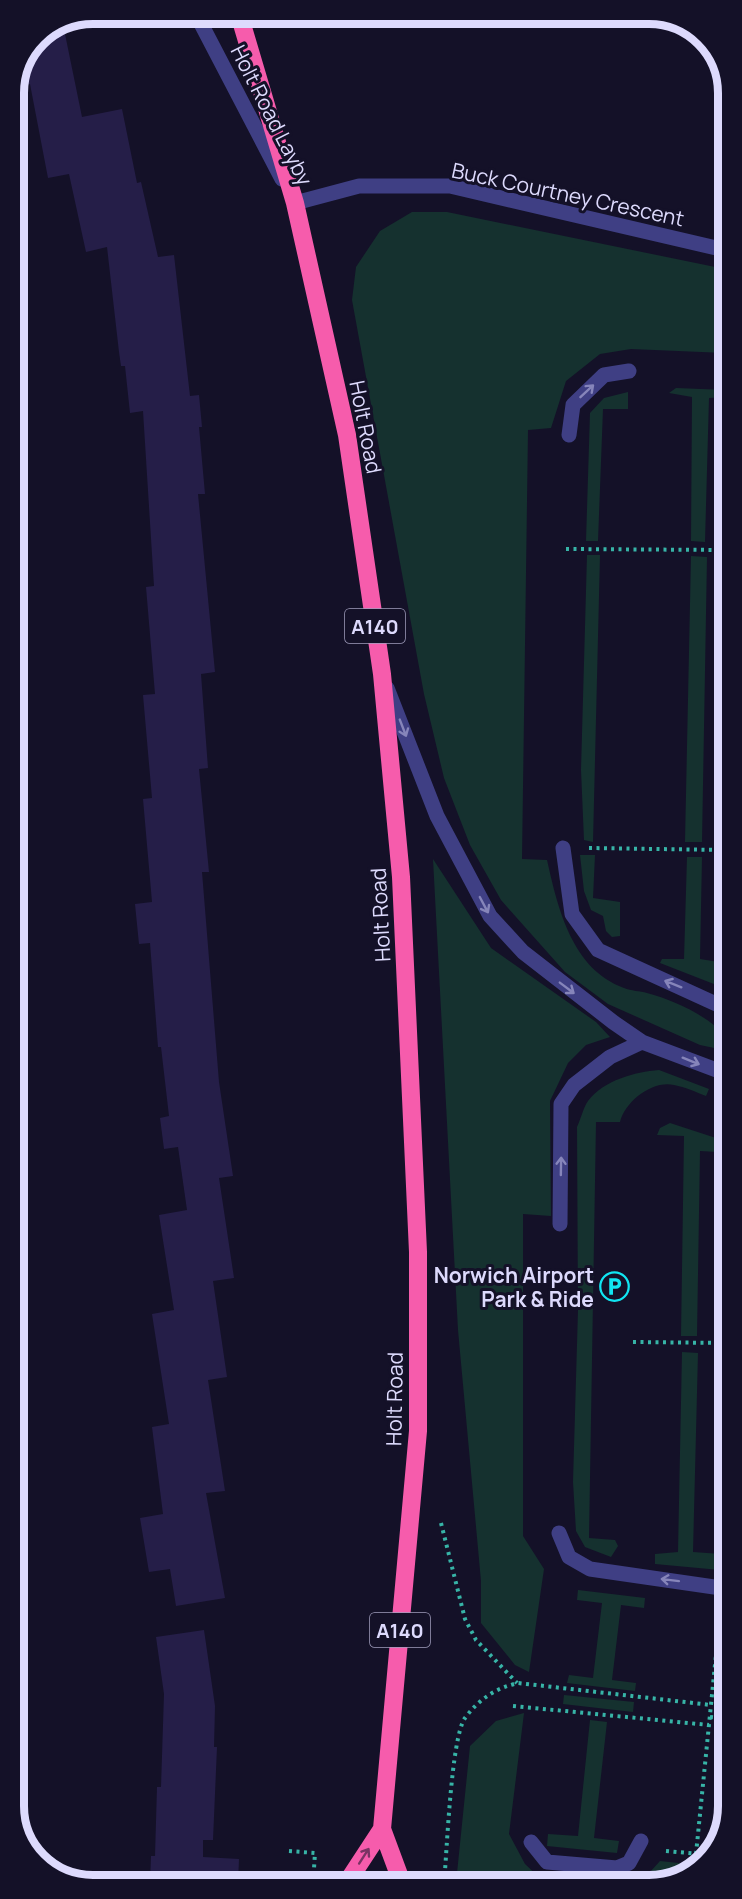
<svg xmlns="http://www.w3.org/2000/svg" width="742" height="1899" font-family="Manrope,sans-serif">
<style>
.green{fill:#15312f}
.building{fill:#251e48}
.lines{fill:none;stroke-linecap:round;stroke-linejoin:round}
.path{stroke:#37b4a7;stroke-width:4;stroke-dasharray:3 4.5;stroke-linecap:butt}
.lane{stroke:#3f3f84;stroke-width:15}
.street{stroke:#3f3f84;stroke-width:15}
.highway{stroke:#f65cac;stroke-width:18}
.oneway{stroke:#8685ba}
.oneway2{stroke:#7a3363}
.labels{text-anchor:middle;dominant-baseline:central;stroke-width:6;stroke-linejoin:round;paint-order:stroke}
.shield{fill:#141128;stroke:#a19ebd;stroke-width:1.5}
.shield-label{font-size:20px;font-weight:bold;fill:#dddafd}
.street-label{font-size:21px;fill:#dddafd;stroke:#141128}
.poi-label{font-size:21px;font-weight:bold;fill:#dddafd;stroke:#141128;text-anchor:end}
.rim{fill:none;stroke:#dddafd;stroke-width:8}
</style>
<rect width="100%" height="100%" fill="#141128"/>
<!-- green -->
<path class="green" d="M 412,212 L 447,212 L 725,269 L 725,353 L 631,349 L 600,354 L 566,381 L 551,428 L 528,430 L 522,859 L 547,860 C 558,909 572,969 624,988 C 631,991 640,991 647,993 C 674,1000 708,1016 727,1037 L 719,1049 L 700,1045 L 608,1004 L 565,972 L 501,900 L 470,845 L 444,778 L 424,694 L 352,300 L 356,267 L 380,231 Z
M 676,388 L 725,390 L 725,397 L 709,398 L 705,542 L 691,541 L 692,397 L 669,393 Z
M 628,392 L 628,409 L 603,409 L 598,541 L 586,541 L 590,413 L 604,398 Z
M 587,555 L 600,555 L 593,842 L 584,840 L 581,770 Z
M 691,556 L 707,557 L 702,842 L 685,842 Z
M 580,855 L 595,855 L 593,898 L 620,902 L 620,936 L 612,937 L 606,931 L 603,916 L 591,910 L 584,891 Z
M 687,857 L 702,857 L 700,959 L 725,963 L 726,982 L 719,986 L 660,963 L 662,959 L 684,959 Z
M 433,859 L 491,948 L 596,1022 L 610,1037 L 586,1045 L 568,1063 L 550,1101 L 551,1216 L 523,1214 L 523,1536 L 544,1569 L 529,1672 L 515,1665 L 481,1623 L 481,1581 L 458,1330 Z
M 659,1070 L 709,1089 L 706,1096 C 696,1092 685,1087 674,1085 C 653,1080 625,1101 620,1122 L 596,1122 L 589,1538 L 615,1540 L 618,1546 L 611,1557 L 585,1547 L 576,1531 L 573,1482 L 578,1310 L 577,1127 C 581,1119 583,1108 588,1101 C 604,1080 635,1072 659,1070 Z
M 670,1123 L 719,1139 L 718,1152 L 700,1151 L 697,1336 L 681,1336 L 684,1136 L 657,1135 L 660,1128 Z
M 682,1352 L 698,1353 L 693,1552 L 721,1554 L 720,1570 L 655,1564 L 655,1554 L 678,1552 Z
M 578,1590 L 645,1598 L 644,1608 L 621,1605 L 612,1680 L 636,1683 L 635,1691 L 567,1683 L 569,1675 L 593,1678 L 602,1603 L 577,1600 Z
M 564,1695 L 634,1702 L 633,1712 L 563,1704 Z
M 524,1713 L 509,1834 L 525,1864 L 544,1882 L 456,1883 L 470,1746 L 496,1721 Z
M 590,1720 L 607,1722 L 594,1838 L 619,1841 L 617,1853 L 547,1846 L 548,1834 L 578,1836 Z
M 660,1861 L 697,1865 L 674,1881 L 641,1882 Z"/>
<!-- building -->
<path class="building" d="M 65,34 L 82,117 L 122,109 L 137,183 L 141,182 L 158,257 L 174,255 L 190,396 L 199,395 L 202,427 L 199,427 L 205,494 L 198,494 L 215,672 L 201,674 L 208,768 L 199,769 L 209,872 L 202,872 L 219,1082 L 233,1176 L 219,1178 L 234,1278 L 213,1281 L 227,1377 L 208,1380 L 225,1491 L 206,1493 L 225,1598 L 176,1606 L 170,1569 L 149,1572 L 140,1518 L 163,1514 L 152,1427 L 169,1424 L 152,1314 L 174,1310 L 159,1215 L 187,1210 L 178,1147 L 164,1149 L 160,1118 L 169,1116 L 161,1047 L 158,1047 L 150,943 L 139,944 L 135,904 L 152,902 L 143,799 L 152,798 L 143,695 L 155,694 L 146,587 L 154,586 L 143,411 L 130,413 L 125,366 L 121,366 L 119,352 L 107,247 L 86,252 L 69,174 L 48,178 L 30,84 L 14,87 L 36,40 Z
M 204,1630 L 215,1706 L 214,1747 L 217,1747 L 213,1840 L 203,1840 L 203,1857 L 239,1859 L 238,1884 L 150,1885 L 151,1856 L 155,1856 L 157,1787 L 161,1787 L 164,1694 L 156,1637 Z"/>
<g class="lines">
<!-- path -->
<path class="path" d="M 566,549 L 726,550
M 589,848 L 726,850
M 633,1342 L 727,1343
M 441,1523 L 465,1619 L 476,1640 L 517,1683
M 513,1706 L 709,1725
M 710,1717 L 728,1719
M 289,1851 L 315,1853 L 313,1884
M 666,1851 L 711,1855
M 696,1854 L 720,1615
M 444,1883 C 447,1852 451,1738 465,1718 C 479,1699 496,1688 518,1683 L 711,1705"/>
<!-- lane -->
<path class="lane" d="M 196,14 L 282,179
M 569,435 L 573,405 L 604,375 L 629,371
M 387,688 L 437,816 L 490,916 L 523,952 L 613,1022 L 642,1042 L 727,1074
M 563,848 L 572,914 L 598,950 L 727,1009
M 560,1224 L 561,1104 L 574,1085 L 610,1057 L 642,1042
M 559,1533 L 569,1557 L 590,1569 L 728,1589
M 531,1842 L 547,1862 L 617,1868 L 629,1863 L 641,1841"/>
<!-- street -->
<path class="street" d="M 295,203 L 359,186 L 450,186 L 725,250"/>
<!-- highway -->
<path class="highway" d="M 239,14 L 295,203 L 347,435 L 382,674 L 401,877 L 418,1252 L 418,1431 L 382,1829 L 402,1883
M 346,1884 L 382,1829"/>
</g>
<!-- one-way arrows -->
<defs><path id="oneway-shaft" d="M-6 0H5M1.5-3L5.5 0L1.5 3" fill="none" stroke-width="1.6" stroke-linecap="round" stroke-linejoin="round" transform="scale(1.5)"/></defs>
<g class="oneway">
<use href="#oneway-shaft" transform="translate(587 391) rotate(-43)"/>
<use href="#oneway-shaft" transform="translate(403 728) rotate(69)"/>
<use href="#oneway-shaft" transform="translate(484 905) rotate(62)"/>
<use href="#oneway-shaft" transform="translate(673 984) rotate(-158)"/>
<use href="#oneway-shaft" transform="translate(567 988) rotate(37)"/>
<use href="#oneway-shaft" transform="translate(691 1061) rotate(22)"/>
<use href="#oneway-shaft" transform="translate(561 1166) rotate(-89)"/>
<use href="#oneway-shaft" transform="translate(670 1580) rotate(-173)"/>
</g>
<use class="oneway2" href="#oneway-shaft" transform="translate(364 1856) rotate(-57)"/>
<!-- icons -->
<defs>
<symbol id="parking-ring" viewBox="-11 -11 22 22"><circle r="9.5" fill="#141128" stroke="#11e5f2" stroke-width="1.5"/><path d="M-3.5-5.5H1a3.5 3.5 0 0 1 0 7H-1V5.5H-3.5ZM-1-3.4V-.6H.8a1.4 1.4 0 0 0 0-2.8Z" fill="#11e5f2"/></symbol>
</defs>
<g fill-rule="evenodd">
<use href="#parking-ring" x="598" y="1270" width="33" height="33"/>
</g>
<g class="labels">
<!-- shield labels -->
<g class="shield">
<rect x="345" y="609" width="60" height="34" rx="4.5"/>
<rect x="370" y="1613" width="60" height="34" rx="4.5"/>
</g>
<g class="shield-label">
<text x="375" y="626">A140</text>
<text x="400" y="1630">A140</text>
</g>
<!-- street labels -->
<g class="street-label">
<text transform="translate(272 115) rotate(63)">Holt Road Layby</text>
<text transform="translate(568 194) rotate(12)">Buck Courtney Crescent</text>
<text transform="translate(366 427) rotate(79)">Holt Road</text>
<text transform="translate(380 915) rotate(-93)">Holt Road</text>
<text transform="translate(394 1399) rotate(-89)">Holt Road</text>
</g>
<!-- poi labels -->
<g class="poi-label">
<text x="594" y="1275">Norwich Airport<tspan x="594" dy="24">Park &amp; Ride</tspan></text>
</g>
</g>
<!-- crop -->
<path d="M0 0H742V1899H0ZM93 24H649A69 69 0 0 1 718 93V1806A69 69 0 0 1 649 1875H93A69 69 0 0 1 24 1806V93A69 69 0 0 1 93 24Z" fill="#141128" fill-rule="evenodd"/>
<path class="rim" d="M93 24H649A69 69 0 0 1 718 93V1806A69 69 0 0 1 649 1875H93A69 69 0 0 1 24 1806V93A69 69 0 0 1 93 24Z"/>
</svg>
